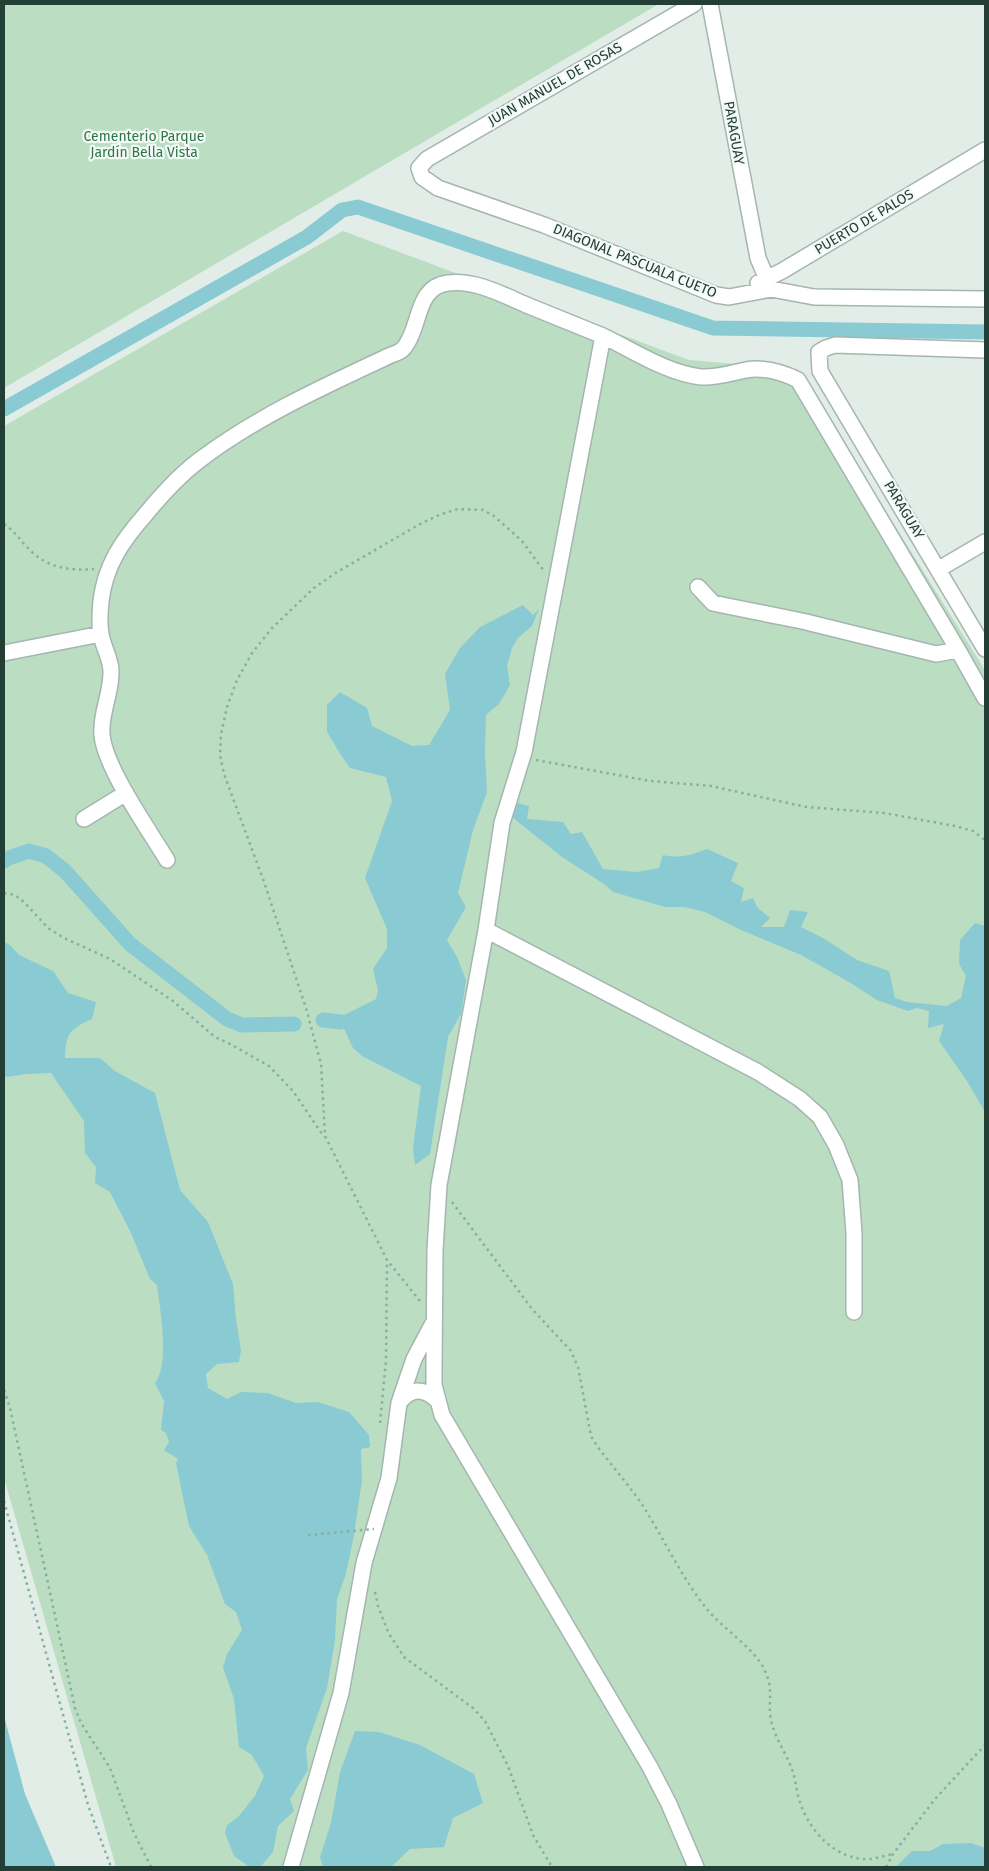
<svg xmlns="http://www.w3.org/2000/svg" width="989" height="1871" font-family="'Fira Sans',sans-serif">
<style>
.green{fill:#bbdec3}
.water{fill:#8acad2}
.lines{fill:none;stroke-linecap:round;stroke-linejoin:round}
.canal{stroke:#8acad2;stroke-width:15}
.minor-casing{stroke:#a5b5af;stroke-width:18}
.path{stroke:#83b1a0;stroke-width:2.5;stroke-dasharray:2.5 4;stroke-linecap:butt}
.minor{stroke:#fff;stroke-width:15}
.path-bridge{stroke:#83b1a0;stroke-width:2.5;stroke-dasharray:2.5 4;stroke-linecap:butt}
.labels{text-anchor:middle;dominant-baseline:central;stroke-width:4.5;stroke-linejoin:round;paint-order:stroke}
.street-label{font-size:14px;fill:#223e35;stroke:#f3f9f6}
.park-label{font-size:14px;fill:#2c7645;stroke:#f3f9f6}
</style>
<rect width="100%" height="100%" fill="#e3ede8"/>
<!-- green -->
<path class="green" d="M 4,4 L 659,4 L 4,388 Z
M 343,231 L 689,360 L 797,369 L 985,670 L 985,1867 L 116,1867 L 4,1478 L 4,426 Z"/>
<!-- water -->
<path class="water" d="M 523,605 L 533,615 L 539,609 L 532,626 L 518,638 L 512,648 L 507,666 L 510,685 L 499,704 L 486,715 L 485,753 L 487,792 L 473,830 L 458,893 L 466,907 L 447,940 L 457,957 L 466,980 L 461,1014 L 448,1037 L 430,1154 L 415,1165 L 413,1148 L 421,1086 L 362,1056 L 353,1048 L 341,1022 L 344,1015 L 376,999 L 378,990 L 373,969 L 387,948 L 387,929 L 365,878 L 392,801 L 386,777 L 350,768 L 341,755 L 327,732 L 327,705 L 340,692 L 367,708 L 372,726 L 412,746 L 429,745 L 450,710 L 445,674 L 460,648 L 480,627 Z
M 518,803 L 529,806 L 527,819 L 563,822 L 571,834 L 582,832 L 603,869 L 637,872 L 659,868 L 663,855 C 679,859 692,855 707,849 L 738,863 L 731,881 L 744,888 L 741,902 L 753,898 L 757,907 L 770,918 L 761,927 L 784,927 L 790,910 L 808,912 L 801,927 L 823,938 L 857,960 L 889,971 L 895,998 L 907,1002 L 947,1006 L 961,998 L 966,976 L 959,964 L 960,940 L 975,923 L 985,926 L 985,1112 L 967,1081 L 939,1041 L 944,1024 L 928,1028 L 929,1011 L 917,1008 L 908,1011 L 877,1000 L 849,982 L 801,955 L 741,930 L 705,912 L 685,907 L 665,907 L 613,892 L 604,884 L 562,857 L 508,814 Z
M 4,942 L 10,945 L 19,955 L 53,971 L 68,993 L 96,1002 L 92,1019 C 69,1029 66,1034 65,1058 L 100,1058 L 115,1071 L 155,1093 L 180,1190 L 208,1222 L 233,1284 L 236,1319 L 241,1350 L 239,1362 L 217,1364 L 206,1374 L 208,1388 L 227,1399 L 241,1392 L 268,1393 L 296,1403 L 318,1402 L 349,1412 L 369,1435 L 370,1447 L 361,1449 L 362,1480 L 354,1535 L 346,1574 L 337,1599 L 335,1640 L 327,1688 L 306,1748 L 308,1770 L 290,1799 L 294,1811 L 278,1826 L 273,1852 L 261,1866 L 248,1866 L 234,1856 L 225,1833 L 227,1825 L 238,1817 L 255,1796 L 264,1776 L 252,1755 L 239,1747 L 234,1699 L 223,1667 L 227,1654 L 242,1630 L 236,1612 L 225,1604 L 207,1555 L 189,1526 L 176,1463 L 178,1459 L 164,1450 L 169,1442 L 166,1433 L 161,1430 L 164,1401 L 155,1383 C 170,1364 160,1309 157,1285 L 150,1279 L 131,1233 L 110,1192 L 95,1183 L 96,1167 L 85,1153 L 84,1121 L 51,1073 L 26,1074 L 7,1077 L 4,1076 Z
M 4,1716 L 25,1794 L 56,1867 L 4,1867 Z
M 355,1731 L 379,1732 L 420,1745 L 474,1774 L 483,1803 L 453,1818 L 444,1847 L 410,1849 L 391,1867 L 323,1867 L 320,1857 L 331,1823 L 340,1772 Z
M 971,1843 L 985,1848 L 985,1867 L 896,1867 L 912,1851 L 930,1851 L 943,1844 Z"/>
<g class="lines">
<!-- canal -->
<path class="canal" d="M 4,409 L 307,237 L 342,210 L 358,207 L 713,328 L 985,332
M 4,861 L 6,859 L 29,851 L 46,856 L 65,871 L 130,944 L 227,1019 L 242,1025 L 294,1024
M 323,1020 L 341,1022"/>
<defs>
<path id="minor" d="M 694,4 L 427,159 L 419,168 L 422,177 L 438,188 L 544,225 L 716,295 L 729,297 L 771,289 L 814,297 L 985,299
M 710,4 L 758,258 L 771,289
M 758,283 L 782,271 L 985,150
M 985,350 L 835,345 L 826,348 L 819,352 L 820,371 L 985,649
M 939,569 L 985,542
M 698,587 L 713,603 L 727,606 L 802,621 L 936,654 L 958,650 L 985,698
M 4,653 L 101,634
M 84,819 L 126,793
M 167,860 C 149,830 105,768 102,735 C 100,713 112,693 111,670 C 110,657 103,647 101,634 C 99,624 100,612 101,601 C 105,566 122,541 145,515 C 163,493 182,472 205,456 C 262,414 327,385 391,355 C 397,353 403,351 406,345 C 421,324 416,287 448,283 C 475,279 505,296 529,306 C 554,316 578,326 603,336
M 486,930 L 758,1072 L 800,1099 L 820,1117 L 836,1145 L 850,1180 L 854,1233 L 854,1312
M 399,1403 C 410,1388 423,1387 437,1400
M 291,1867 L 341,1693 L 364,1563 L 389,1478 L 399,1403 L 414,1359 L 432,1325
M 696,1867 L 669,1804 L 650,1767 L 442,1415 L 434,1385 L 434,1369 L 435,1250 L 439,1185 L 486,930 L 502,823 L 524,752 L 603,336 C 634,351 667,373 701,377 C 717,378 731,373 746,370 C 764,367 782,372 798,380 L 958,650"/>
</defs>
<!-- minor casing -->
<use href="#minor" class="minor-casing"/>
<!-- path -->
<path class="path" d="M 4,524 C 15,531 22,543 32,552 C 49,568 71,571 94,569
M 536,760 L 650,781 L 711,786 L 806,807 L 884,813 L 955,826 L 973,831 L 985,840
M 4,893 L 15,895 L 24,902 L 48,928 L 64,938 L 110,959 L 173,1001 L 215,1037 L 230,1044 L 269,1066 L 293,1091 L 324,1137
M 452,1202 L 532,1309 L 571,1351 L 578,1367 L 591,1436 L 597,1446 C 612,1466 629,1485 643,1506 C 664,1539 683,1580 707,1609 C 721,1627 755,1649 764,1669 C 775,1690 767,1701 771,1720 C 775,1739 787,1754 793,1772 C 796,1783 797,1795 801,1805 C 811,1832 833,1856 863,1859 C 873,1860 883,1856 893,1854
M 420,1301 L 387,1260 L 325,1136 L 321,1064 L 306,1008 L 263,879 L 224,774 L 220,755 L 221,734 L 227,707 L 237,680 L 252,653 L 272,628 L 314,588 L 337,572 L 420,524 L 439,515 L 458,509 L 483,510 L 494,516 L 522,541 L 544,571
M 4,1390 L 10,1408 L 75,1708 L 81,1723 L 110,1768 L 134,1833 L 151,1867
M 380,1423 L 386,1361 L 387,1261
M 4,1501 L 88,1805 L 111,1867
M 375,1592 L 378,1606 L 388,1632 L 404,1657 L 473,1708 L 485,1721 L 508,1766 L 533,1835 L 552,1867
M 886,1867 L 893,1854 L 935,1799 L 985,1745"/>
<!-- minor -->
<use href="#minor" class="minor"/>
<!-- path-bridge -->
<path class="path-bridge" d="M 308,1535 L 374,1529"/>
</g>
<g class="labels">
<!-- street labels -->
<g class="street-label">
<text transform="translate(555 84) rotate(-30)">JUAN MANUEL DE ROSAS</text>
<text transform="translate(734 133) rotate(80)">PARAGUAY</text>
<text transform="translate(864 222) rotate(-31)">PUERTO DE PALOS</text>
<text transform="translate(635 261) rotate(22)">DIAGONAL PASCUALA CUETO</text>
<text transform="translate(904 510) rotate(59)">PARAGUAY</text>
</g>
<!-- park labels -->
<g class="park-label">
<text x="144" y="136">Cementerio Parque<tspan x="144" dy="16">Jardín Bella Vista</tspan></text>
</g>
</g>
<!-- border -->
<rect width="989" height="1871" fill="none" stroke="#223e35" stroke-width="10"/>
</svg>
